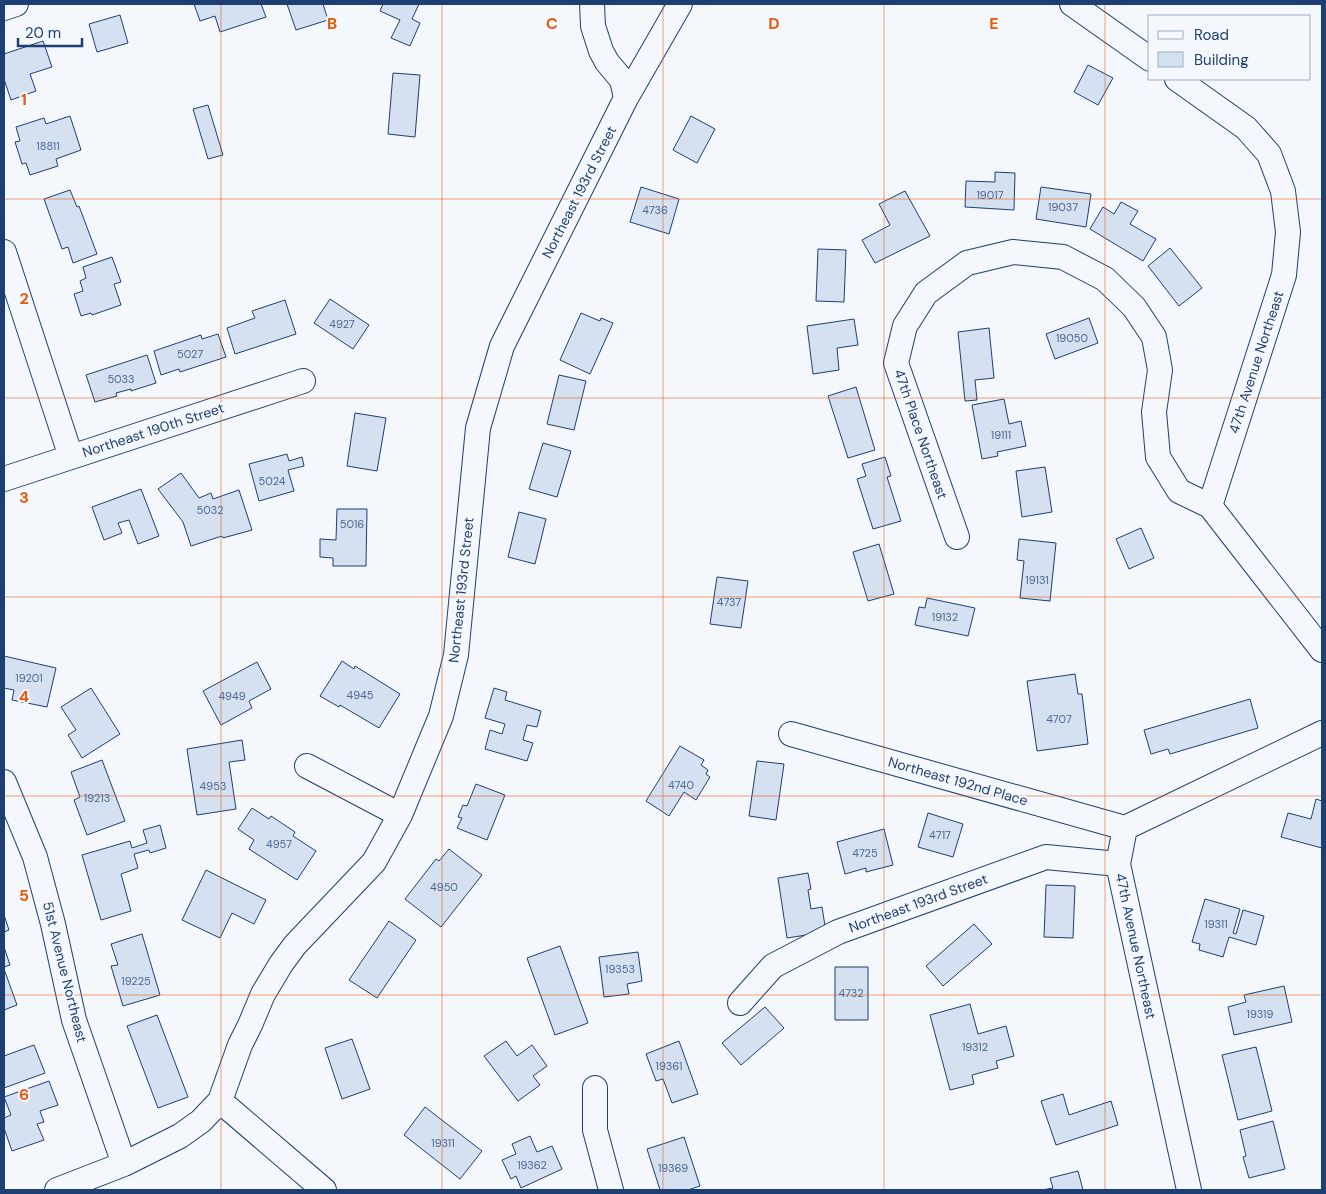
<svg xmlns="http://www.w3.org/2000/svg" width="1326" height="1194" font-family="'DM Sans',sans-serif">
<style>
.building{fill:#d5e0f0;stroke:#1d3f73}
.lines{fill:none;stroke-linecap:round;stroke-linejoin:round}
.minor-casing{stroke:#1d3f73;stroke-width:26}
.minor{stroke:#f4f7fb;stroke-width:24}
.grid{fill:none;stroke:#e8590c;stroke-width:1;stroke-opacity:0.55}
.labels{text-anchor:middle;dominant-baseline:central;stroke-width:4;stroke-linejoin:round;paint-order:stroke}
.number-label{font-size:11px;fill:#4b6792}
.street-label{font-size:14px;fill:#1d3f73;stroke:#f4f7fb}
.grid-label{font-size:16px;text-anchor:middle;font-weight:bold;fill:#e8590c;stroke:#f4f7fb;stroke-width:4;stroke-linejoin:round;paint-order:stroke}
</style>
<rect width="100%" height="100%" fill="#f4f7fb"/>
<!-- building -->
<path class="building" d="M 194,4 L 261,4 L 266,17 L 220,32 L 215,16 L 200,21 Z
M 287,4 L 323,4 L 328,20 L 296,30 Z
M 383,4 L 419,4 L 412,19 L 420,23 L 410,46 L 391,38 L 400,20 L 380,11 Z
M 120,15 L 128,43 L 97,52 L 89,24 Z
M 43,41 L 52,67 L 30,74 L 36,91 L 11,100 L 4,79 L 4,54 Z
M 1088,65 L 1113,78 L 1098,105 L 1074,92 Z
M 393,73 L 420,75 L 415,137 L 388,134 Z
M 208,105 L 223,155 L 208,159 L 193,109 Z
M 70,116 L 81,150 L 56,159 L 58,166 L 30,175 L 26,163 L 22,164 L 15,142 L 20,141 L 16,127 L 44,118 L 46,124 Z
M 691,116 L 715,129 L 697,163 L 673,150 Z
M 995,172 L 1015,173 L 1014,210 L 965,207 L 966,181 L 995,182 Z
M 641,187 L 679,199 L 669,234 L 630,222 Z
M 1041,187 L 1091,194 L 1086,227 L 1036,219 Z
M 70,190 L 77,207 L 79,206 L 97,254 L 73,263 L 68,247 L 62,249 L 44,199 Z
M 905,191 L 930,236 L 875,263 L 862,240 L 890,225 L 879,204 Z
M 1121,202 L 1138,211 L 1130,224 L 1156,239 L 1143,261 L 1090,229 L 1103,207 L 1114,214 Z
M 1170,248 L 1202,288 L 1179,306 L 1148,266 Z
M 818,249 L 846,250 L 844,302 L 816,301 Z
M 112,257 L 121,282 L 114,284 L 121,305 L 92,315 L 91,313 L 81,316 L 74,294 L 83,291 L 80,281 L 86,278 L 83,267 Z
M 330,299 L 369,325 L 353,349 L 314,323 Z
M 285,300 L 296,334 L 235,354 L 227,328 L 255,318 L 252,311 Z
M 581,313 L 600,321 L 601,318 L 613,323 L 590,374 L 560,360 Z
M 1089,318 L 1098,343 L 1055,359 L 1046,334 Z
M 854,319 L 858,345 L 837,348 L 839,370 L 813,374 L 807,326 Z
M 989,328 L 994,378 L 975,380 L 977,400 L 965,401 L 958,332 Z
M 218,334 L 226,357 L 180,372 L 179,369 L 161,375 L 154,351 L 201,335 L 202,339 Z
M 147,355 L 156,383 L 131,391 L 131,389 L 116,393 L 117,396 L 95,402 L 86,375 Z
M 559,375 L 586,381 L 574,430 L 547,424 Z
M 856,387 L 875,450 L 848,458 L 828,396 Z
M 1004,399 L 1009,424 L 1021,421 L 1026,446 L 997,452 L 998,456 L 982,459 L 972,405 Z
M 355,413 L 386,418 L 377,471 L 347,466 Z
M 543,443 L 571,451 L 557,497 L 529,489 Z
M 287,454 L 289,461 L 302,457 L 304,466 L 288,470 L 294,491 L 259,501 L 249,464 Z
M 885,457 L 891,476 L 887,477 L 901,521 L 873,529 L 857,479 L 866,476 L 862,464 Z
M 1045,467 L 1052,512 L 1022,517 L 1016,471 Z
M 181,473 L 199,498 L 211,493 L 213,499 L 239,490 L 252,530 L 223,538 L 222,536 L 191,546 L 183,522 L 158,489 Z
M 141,489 L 159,536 L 138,544 L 129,520 L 118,523 L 122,533 L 104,540 L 92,507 Z
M 337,509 L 367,509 L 366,566 L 333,566 L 333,558 L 320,557 L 320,539 L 336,540 Z
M 519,512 L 546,519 L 535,564 L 508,557 Z
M 1141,528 L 1154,558 L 1129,569 L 1116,539 Z
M 1019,539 L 1056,543 L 1050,601 L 1020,598 L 1024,561 L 1017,560 Z
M 879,544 L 894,594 L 868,601 L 853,552 Z
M 717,577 L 748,581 L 741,628 L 710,624 Z
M 927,598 L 975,608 L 968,636 L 915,625 L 919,607 L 925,608 Z
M 4,656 L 56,668 L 47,707 L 12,700 L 14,690 L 4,688 Z
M 342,661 L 354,669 L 355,666 L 400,694 L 379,728 L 340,705 L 339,707 L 320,696 Z
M 257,662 L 271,689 L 249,701 L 252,708 L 221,725 L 203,691 Z
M 1075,674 L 1078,694 L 1082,694 L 1088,744 L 1037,751 L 1027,681 Z
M 91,688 L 120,734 L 82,758 L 68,735 L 76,730 L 61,707 Z
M 494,688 L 507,692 L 505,700 L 541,711 L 537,727 L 527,725 L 523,740 L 533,743 L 527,761 L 485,749 L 490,730 L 502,734 L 505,724 L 485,718 Z
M 1250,699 L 1258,728 L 1170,754 L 1168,749 L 1151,754 L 1144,730 Z
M 242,740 L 245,760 L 229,762 L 236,809 L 197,815 L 187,749 Z
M 680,746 L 704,760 L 701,765 L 708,770 L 706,774 L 710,777 L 696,800 L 684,792 L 669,816 L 646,801 Z
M 102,760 L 125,821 L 87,835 L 74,800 L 80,797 L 71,772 Z
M 757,761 L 784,764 L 776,820 L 749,816 Z
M 476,784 L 505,795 L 487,840 L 457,828 L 462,818 L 458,817 L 463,805 L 467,806 Z
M 1316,799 L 1322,801 L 1322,848 L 1281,837 L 1288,813 L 1311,819 Z
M 252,808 L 269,819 L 271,816 L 295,832 L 293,836 L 316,851 L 297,880 L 249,849 L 254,840 L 238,829 Z
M 928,813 L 963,824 L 953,857 L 918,847 Z
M 160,825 L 166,848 L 150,853 L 149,850 L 134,854 L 138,868 L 121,874 L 131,911 L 101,920 L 82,855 L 130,841 L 132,848 L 147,843 L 143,830 Z
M 884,829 L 893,865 L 866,872 L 866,868 L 845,874 L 837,842 Z
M 449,849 L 482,875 L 441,927 L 405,899 L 436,859 L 439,861 Z
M 206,870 L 266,900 L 254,924 L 232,913 L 220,938 L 182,920 Z
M 808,873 L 811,889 L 808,890 L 811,909 L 822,907 L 826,932 L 787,938 L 778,878 Z
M 1046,885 L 1075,886 L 1073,938 L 1044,937 Z
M 1205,899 L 1240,909 L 1233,933 L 1236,934 L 1243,910 L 1264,916 L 1256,945 L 1229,937 L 1223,957 L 1199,950 L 1200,944 L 1192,942 Z
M 4,915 L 9,930 L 4,932 Z
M 389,921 L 416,940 L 377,998 L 349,980 Z
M 974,924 L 992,944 L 943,986 L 926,966 Z
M 142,934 L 160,995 L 123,1006 L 111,966 L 118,965 L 111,944 Z
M 560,946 L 588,1023 L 555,1035 L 527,958 Z
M 4,947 L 10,965 L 4,967 Z
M 638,952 L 642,981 L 627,984 L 629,994 L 604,997 L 599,957 Z
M 835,967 L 868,967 L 868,1020 L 835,1020 Z
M 4,969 L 17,1005 L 4,1010 Z
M 1284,986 L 1292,1022 L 1234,1035 L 1228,1007 L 1246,1002 L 1244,995 Z
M 970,1004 L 978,1034 L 1006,1026 L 1014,1056 L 996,1061 L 998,1068 L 972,1075 L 974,1084 L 950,1090 L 930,1015 Z
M 765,1007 L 784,1028 L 741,1065 L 722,1043 Z
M 157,1015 L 188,1097 L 158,1108 L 127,1026 Z
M 352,1039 L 370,1089 L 342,1099 L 325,1048 Z
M 506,1041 L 517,1056 L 532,1045 L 547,1066 L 533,1076 L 540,1085 L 518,1101 L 484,1056 Z
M 679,1041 L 698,1094 L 672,1103 L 663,1079 L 656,1081 L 646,1054 Z
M 34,1045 L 45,1073 L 4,1088 L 4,1056 Z
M 1256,1047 L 1272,1111 L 1238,1120 L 1222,1055 Z
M 49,1081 L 58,1105 L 40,1111 L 44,1122 L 37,1124 L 44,1140 L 12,1151 L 4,1128 L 4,1118 L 11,1115 L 4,1097 Z
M 1063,1094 L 1069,1115 L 1111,1101 L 1118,1125 L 1056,1145 L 1041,1101 Z
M 425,1107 L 482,1151 L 460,1179 L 404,1135 Z
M 1273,1121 L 1285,1169 L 1249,1178 L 1243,1157 L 1246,1156 L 1240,1130 Z
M 530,1136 L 537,1152 L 552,1146 L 562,1169 L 521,1188 L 516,1176 L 511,1179 L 502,1160 L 516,1154 L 512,1144 Z
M 684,1137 L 700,1186 L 688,1190 L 660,1190 L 647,1149 Z
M 1078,1171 L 1083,1190 L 1042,1190 L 1053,1188 L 1050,1178 Z"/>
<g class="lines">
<defs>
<path id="minor" d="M 592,4 L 593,26 L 601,51 L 607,62 L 622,80 L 626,98
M 1072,4 L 1150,59
M 4,8 L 16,4
M 1177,79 L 1246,128 L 1269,154 L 1283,191 L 1288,232 L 1284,275 L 1210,506 L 1322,650
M 4,252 L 71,457
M 4,479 L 303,381
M 957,537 L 896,363 L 905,326 L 926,293 L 967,263 L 1013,252 L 1063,257 L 1105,279 L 1134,307 L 1154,337 L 1160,370 L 1154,412 L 1158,457 L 1179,491 L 1210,506
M 791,734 L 1125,828
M 307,766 L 400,815
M 4,782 L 35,857 L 53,924 L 74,1020 L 124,1164
M 1125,828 L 1118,864 L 1189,1190
M 1125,828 L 1322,733
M 740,1003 L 773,966 L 838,932 L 1046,857 L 1118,864
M 595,1088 L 595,1130 L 611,1190
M 220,1101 L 324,1190
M 57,1190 L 124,1164 L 180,1136 L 201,1121 L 220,1101 L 240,1045 L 250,1025 L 263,994 L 281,964 L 295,945 L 374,862 L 400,815 L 441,716 L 456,655 L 478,428 L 502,346 L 626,98 L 680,4"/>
</defs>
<!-- minor casing -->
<use href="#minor" class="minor-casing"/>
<!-- minor -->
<use href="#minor" class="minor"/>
</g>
<!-- grid -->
<path class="grid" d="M 221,4 L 221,1190M 442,4 L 442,1190M 663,4 L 663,1190M 884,4 L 884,1190M 1105,4 L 1105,1190M 4,199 L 1322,199M 4,398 L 1322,398M 4,597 L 1322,597M 4,796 L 1322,796M 4,995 L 1322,995"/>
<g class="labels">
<!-- number labels -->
<g class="number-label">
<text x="48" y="146">18811</text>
<text x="990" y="195">19017</text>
<text x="1063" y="207">19037</text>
<text x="655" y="210">4736</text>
<text x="342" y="324">4927</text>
<text x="1072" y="338">19050</text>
<text x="190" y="354">5027</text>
<text x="121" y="379">5033</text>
<text x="1001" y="435">19111</text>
<text x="272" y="481">5024</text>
<text x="210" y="510">5032</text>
<text x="352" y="524">5016</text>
<text x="1037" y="580">19131</text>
<text x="729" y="602">4737</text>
<text x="945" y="617">19132</text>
<text x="29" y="678">19201</text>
<text x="360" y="695">4945</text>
<text x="232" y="696">4949</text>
<text x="1059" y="719">4707</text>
<text x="681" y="785">4740</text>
<text x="213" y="786">4953</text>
<text x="97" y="798">19213</text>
<text x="940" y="835">4717</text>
<text x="279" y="844">4957</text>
<text x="865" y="853">4725</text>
<text x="444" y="887">4950</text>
<text x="1216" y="924">19311</text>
<text x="620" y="969">19353</text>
<text x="136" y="981">19225</text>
<text x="851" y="993">4732</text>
<text x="1260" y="1014">19319</text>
<text x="975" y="1047">19312</text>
<text x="669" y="1066">19361</text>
<text x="443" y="1143">19311</text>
<text x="532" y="1165">19362</text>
<text x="673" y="1168">19369</text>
</g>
<!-- street labels -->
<g class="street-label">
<text transform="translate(579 192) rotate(-63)">Northeast 193rd Street</text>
<text transform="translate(1256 362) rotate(-72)">47th Avenue Northeast</text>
<text transform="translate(153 430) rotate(-18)">Northeast 190th Street</text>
<text transform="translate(921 434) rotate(71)">47th Place Northeast</text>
<text transform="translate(461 590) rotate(-84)">Northeast 193rd Street</text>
<text transform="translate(958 781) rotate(16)">Northeast 192nd Place</text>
<text transform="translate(918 903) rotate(-20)">Northeast 193rd Street</text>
<text transform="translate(1136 946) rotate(78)">47th Avenue Northeast</text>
<text transform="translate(65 972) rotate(76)">51st Avenue Northeast</text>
</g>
</g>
<g class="grid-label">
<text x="332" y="29">B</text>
<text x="552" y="29">C</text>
<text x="774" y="29">D</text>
<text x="994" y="29">E</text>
<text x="24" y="105">1</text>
<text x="24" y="304">2</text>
<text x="24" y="503">3</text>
<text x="24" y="702">4</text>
<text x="24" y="901">5</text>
<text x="24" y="1100">6</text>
</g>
<!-- border -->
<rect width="1326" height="1194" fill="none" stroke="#1d3f73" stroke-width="10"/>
<!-- legend -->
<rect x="1148" y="15" width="162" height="65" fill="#f4f7fb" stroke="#9eadc5"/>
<rect x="1158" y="31" width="25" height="8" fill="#f4f7fb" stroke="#9eadc5"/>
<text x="1194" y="40" font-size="15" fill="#1d3f73">Road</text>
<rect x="1158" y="52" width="25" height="15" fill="#d5e0f0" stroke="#9eadc5"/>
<text x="1194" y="65" font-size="15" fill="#1d3f73">Building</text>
<!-- scale -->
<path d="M18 38v8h64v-8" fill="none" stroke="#1d3f73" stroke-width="2.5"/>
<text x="25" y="38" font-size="15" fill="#1d3f73" stroke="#f4f7fb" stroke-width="4" paint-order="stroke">20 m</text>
</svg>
